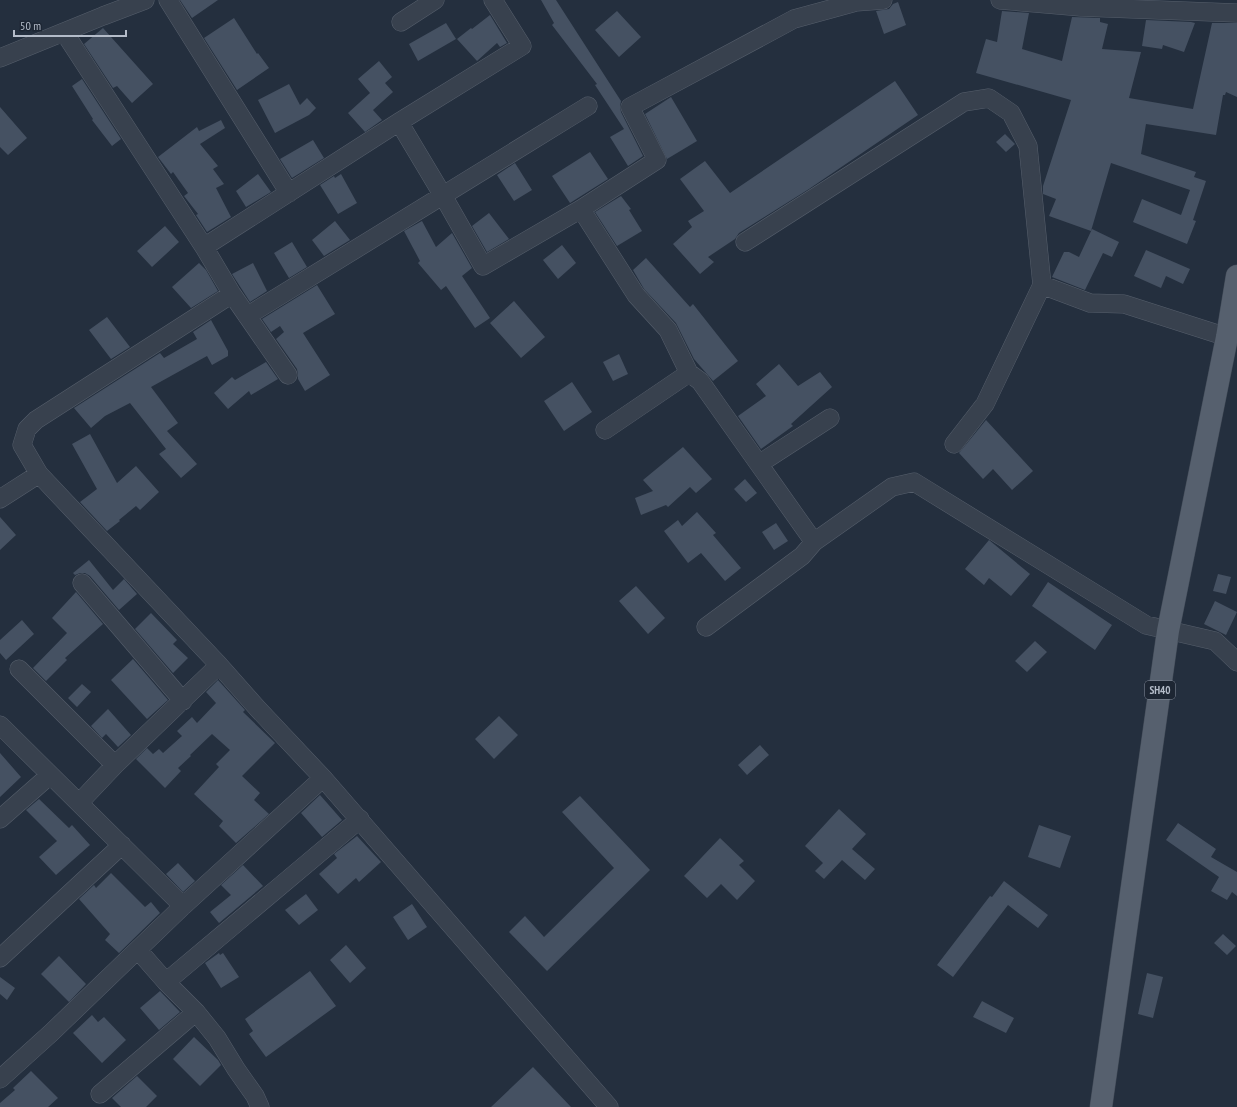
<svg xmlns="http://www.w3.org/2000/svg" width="1237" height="1107" font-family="'PT Sans Narrow',sans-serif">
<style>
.building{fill:#455162}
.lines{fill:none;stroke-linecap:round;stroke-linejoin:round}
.minor-casing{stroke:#565f6c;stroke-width:19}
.major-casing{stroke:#414a57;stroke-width:23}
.minor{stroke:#38414e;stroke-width:18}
.major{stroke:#56606e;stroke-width:22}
.labels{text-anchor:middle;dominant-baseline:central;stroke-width:3.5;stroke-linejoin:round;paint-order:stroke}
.shield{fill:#1d2633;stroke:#878f9c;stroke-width:1}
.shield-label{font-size:11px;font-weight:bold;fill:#b4bcc9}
</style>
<rect width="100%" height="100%" fill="#242f3e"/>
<!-- building -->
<path class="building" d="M 180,0 L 218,0 L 192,18 Z
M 541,0 L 556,0 L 621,101 L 620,106 L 621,112 L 643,156 L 628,166 L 610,137 L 624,129 L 595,85 L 597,84 L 552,25 L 554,23 Z
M 898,2 L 906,25 L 884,34 L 876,11 L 889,9 L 893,4 Z
M 617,11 L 641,37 L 619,57 L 595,30 Z
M 1002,11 L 1029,13 L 1022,49 L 1062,61 L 1072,17 L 1100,18 L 1100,22 L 1108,24 L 1102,49 L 1141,52 L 1129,98 L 1193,109 L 1212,23 L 1237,23 L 1237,97 L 1226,92 L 1225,95 L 1223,95 L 1216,135 L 1146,124 L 1141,154 L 1196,172 L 1194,177 L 1206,181 L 1193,220 L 1196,221 L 1187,244 L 1133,222 L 1142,199 L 1181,215 L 1190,190 L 1111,163 L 1091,231 L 1049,216 L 1056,199 L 1043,194 L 1043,186 L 1071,100 L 976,73 L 986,39 L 997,42 Z
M 490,15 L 507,43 L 500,47 L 497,43 L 477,61 L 457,39 L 471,28 L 472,29 Z
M 234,18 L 257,54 L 258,53 L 269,68 L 237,90 L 204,38 Z
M 1146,20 L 1191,22 L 1195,23 L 1184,52 L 1163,45 L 1162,49 L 1142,46 Z
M 446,23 L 456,39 L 418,61 L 409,44 Z
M 103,28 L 153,84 L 132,103 L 117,86 L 113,88 L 84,44 Z
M 379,61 L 392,77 L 385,83 L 393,92 L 373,110 L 382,120 L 365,132 L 348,113 L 370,93 L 358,79 Z
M 82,79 L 121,139 L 112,146 L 92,120 L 93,119 L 72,86 Z
M 895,81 L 918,115 L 809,189 L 739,233 L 735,239 L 708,257 L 714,262 L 700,274 L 673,244 L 692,227 L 688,221 L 704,211 L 680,179 L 705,161 L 730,193 Z
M 289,84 L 300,105 L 307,98 L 316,108 L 309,115 L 275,133 L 258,100 Z
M 671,97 L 697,141 L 667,159 L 645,114 Z
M 0,107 L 27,138 L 8,155 L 0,147 Z
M 221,120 L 225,128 L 200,144 L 218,166 L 213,169 L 224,184 L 216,188 L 231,217 L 207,232 L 196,215 L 198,214 L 184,196 L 188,193 L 173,172 L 171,174 L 158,157 L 197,127 L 199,131 Z
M 1005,134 L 1015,144 L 1006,152 L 996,142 Z
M 313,140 L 324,158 L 292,178 L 280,159 Z
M 590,152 L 608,179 L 570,203 L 552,176 Z
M 515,163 L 532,190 L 514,201 L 497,175 Z
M 258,174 L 271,192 L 246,207 L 236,191 Z
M 341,174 L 357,203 L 338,214 L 320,185 L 334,176 L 335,178 Z
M 621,196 L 631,209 L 629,210 L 642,231 L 617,246 L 595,212 Z
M 489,213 L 509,239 L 487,252 L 472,226 Z
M 335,221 L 350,240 L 324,256 L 312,240 Z
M 422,221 L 436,247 L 452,233 L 472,268 L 462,276 L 490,318 L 475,328 L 446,286 L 441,290 L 418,263 L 420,261 L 404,231 Z
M 165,226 L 179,242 L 152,267 L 137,251 Z
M 1092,229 L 1119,242 L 1112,257 L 1103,253 L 1085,290 L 1052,277 L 1064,252 L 1069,252 L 1079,257 Z
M 292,242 L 307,267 L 289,278 L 274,253 Z
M 562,245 L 576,263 L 558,279 L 543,260 Z
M 1146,250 L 1190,269 L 1183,284 L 1166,276 L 1161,288 L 1134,276 Z
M 646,258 L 690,307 L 693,304 L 738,361 L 713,381 L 694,359 L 676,323 L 644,289 L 633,270 Z
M 199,263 L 206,270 L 218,291 L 191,308 L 172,287 Z
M 253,263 L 267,291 L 250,302 L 232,274 Z
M 317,285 L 335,314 L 303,333 L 330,375 L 305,391 L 298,379 L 298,375 L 297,369 L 276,339 L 284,332 L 280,326 L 271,332 L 262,319 Z
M 514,301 L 545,337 L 521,358 L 490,323 Z
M 107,317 L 130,347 L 111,359 L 89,330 Z
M 211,320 L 228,351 L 228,356 L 212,365 L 207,356 L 151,387 L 178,423 L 167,431 L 197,464 L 181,478 L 159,454 L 166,449 L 130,403 L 105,416 L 91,428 L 74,408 L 160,353 L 164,358 L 197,339 L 193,332 Z
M 619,354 L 628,374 L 613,381 L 603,362 Z
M 266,362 L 278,379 L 251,395 L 249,391 L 228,409 L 214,393 L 232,377 L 235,380 Z
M 779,364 L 798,386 L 820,372 L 832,387 L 791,424 L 793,426 L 761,449 L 738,416 L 766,396 L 756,384 Z
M 572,382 L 592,412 L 564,431 L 544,401 Z
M 986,420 L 1033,471 L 1012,490 L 993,469 L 983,479 L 959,453 Z
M 90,434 L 117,483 L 136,466 L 159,492 L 140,510 L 136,506 L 119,520 L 120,521 L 107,531 L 80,502 L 97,489 L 72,444 Z
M 683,447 L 712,479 L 696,493 L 690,487 L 668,507 L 666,505 L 641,515 L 635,498 L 653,491 L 643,480 Z
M 745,479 L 757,493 L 746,502 L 734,489 Z
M 697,512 L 716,533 L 713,535 L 741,568 L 725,581 L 701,553 L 688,563 L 664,531 L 678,520 L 682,526 Z
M 0,517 L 16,535 L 0,550 Z
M 776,523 L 788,541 L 774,550 L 762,532 Z
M 989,540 L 1030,574 L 1011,596 L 989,578 L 984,585 L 965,569 Z
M 89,560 L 113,590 L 124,579 L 137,594 L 119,610 L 90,576 L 85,573 L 80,573 L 75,575 L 73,573 Z
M 1218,574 L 1231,577 L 1226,594 L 1213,591 Z
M 1048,582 L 1112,625 L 1095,650 L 1032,606 Z
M 636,586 L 665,618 L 648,634 L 619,601 Z
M 76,592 L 103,624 L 65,658 L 67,660 L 46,681 L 33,668 L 67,633 L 52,618 Z
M 1215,601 L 1237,612 L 1226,635 L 1204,624 Z
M 151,613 L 177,640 L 173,644 L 188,658 L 173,673 L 135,629 Z
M 22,620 L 34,634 L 6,660 L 0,653 L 0,640 Z
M 1035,641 L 1047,652 L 1027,672 L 1015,661 Z
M 133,659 L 168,700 L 147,719 L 111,680 Z
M 218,680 L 245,710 L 243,712 L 275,743 L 242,776 L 260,793 L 254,800 L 269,814 L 236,843 L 219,826 L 223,821 L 194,794 L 219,767 L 216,764 L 230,750 L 212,734 L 190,755 L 191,756 L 178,768 L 181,771 L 165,788 L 136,759 L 147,748 L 153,754 L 159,749 L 163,753 L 182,736 L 177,731 L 192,717 L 197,723 L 216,703 L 206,692 Z
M 82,684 L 91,692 L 77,707 L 68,698 Z
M 108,709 L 131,735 L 118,747 L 106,734 L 102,738 L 91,726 Z
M 499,716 L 518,735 L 494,759 L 475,739 Z
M 760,745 L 769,755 L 747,775 L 738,765 Z
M 0,753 L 21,777 L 0,797 Z
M 320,795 L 342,820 L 322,837 L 301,813 Z
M 580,796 L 650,870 L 547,971 L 509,932 L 525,916 L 544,937 L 614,868 L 562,812 Z
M 39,799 L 69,828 L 72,825 L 90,845 L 56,875 L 39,857 L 57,841 L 26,810 Z
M 839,809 L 866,834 L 852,849 L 875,869 L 865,880 L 842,860 L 824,879 L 815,871 L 823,863 L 805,846 Z
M 1178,823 L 1216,849 L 1211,857 L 1237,872 L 1237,896 L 1232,892 L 1227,900 L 1211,891 L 1219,877 L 1166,840 Z
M 1039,825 L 1071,836 L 1060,868 L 1028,857 Z
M 357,836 L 381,862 L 359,882 L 356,878 L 338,894 L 319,874 L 337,858 L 334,854 Z
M 720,838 L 744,861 L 739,865 L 755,881 L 737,900 L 721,884 L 707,898 L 684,876 Z
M 178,863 L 195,881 L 183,892 L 166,874 Z
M 243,865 L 263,886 L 219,923 L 210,912 L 231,895 L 221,885 Z
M 111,873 L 145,907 L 151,902 L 160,913 L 119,953 L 105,940 L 110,934 L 79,899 L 94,885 L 96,888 Z
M 1004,881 L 1048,915 L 1038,928 L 1008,905 L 953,977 L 937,965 L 990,896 L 992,897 Z
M 306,894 L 318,910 L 299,925 L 285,910 Z
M 412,904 L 427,927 L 408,940 L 393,917 Z
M 1223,934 L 1236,946 L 1227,955 L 1214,943 Z
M 346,945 L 366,968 L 350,983 L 330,960 Z
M 219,953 L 220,955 L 223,953 L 239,977 L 221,988 L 205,963 Z
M 59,956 L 86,984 L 69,1002 L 41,974 Z
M 310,971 L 336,1006 L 266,1057 L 249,1034 L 253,1031 L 245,1019 Z
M 1147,973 L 1163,977 L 1153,1018 L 1138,1014 Z
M 0,977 L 15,988 L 7,1000 L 0,994 Z
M 160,991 L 180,1012 L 159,1030 L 140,1008 Z
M 982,1001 L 1014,1018 L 1006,1033 L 973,1017 Z
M 92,1015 L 98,1022 L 104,1017 L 126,1040 L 102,1063 L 73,1033 Z
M 194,1037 L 218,1060 L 221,1065 L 200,1086 L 173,1059 Z
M 533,1067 L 571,1107 L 491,1107 Z
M 31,1071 L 58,1098 L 48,1107 L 0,1107 L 0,1103 L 15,1090 L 13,1088 Z
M 137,1076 L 157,1096 L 146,1107 L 121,1107 L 112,1098 Z"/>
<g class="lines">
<defs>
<path id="minor" d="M 168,0 L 289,193
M 1000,0 L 1081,7 L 1237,13
M 401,22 L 435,0
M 64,32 L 204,247 L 232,294 L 288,375
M 0,58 L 103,16 L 145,0
M 399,122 L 442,194 L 483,266 L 581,209 L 657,160 L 630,107 L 794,19 L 856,2 L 883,0
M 581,209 L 636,295 L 668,330 L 689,373 L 700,381 L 814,542
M 745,242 L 964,102 L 989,98 L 1011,113 L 1028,146 L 1042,285 L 1090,303 L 1124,304 L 1227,337
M 204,247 L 399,122 L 522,46 L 493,0
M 232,294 L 36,420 L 27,429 L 22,445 L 39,474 L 219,665 L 258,709 L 323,778 L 609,1107
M 247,316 L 588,106
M 605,430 L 689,373
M 954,444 L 985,404 L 1042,285
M 759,464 L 830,418
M 0,499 L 39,474
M 82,583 L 183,701
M 706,627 L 802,556 L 814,542 L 892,487 L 914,482 L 1146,625 L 1215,641 L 1237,662
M 19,669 L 115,765
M 0,725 L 183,906
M 79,803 L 115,765 L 219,665
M 0,819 L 50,775
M 138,950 L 166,982 L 196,1012 L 217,1038 L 236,1069 L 255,1096 L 260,1107
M 0,958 L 122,845
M 166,982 L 360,819
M 0,1079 L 51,1033 L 183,906 L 323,778
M 100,1094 L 196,1012"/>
<path id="major" d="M 1101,1107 L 1168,631 L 1227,337 L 1237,276"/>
</defs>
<!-- minor casing -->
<use href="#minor" class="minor-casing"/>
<!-- major casing -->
<use href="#major" class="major-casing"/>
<!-- minor -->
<use href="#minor" class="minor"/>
<!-- major -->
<use href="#major" class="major"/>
</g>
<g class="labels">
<!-- shield labels -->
<rect class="shield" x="1145" y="681" width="30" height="18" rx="3"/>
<g class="shield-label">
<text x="1160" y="690">SH40</text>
</g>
</g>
<!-- scale -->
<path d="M14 30v6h112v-6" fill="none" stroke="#b4bcc9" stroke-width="2"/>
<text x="20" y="30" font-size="12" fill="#b4bcc9" stroke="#1d2633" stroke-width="3" paint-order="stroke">50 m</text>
</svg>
